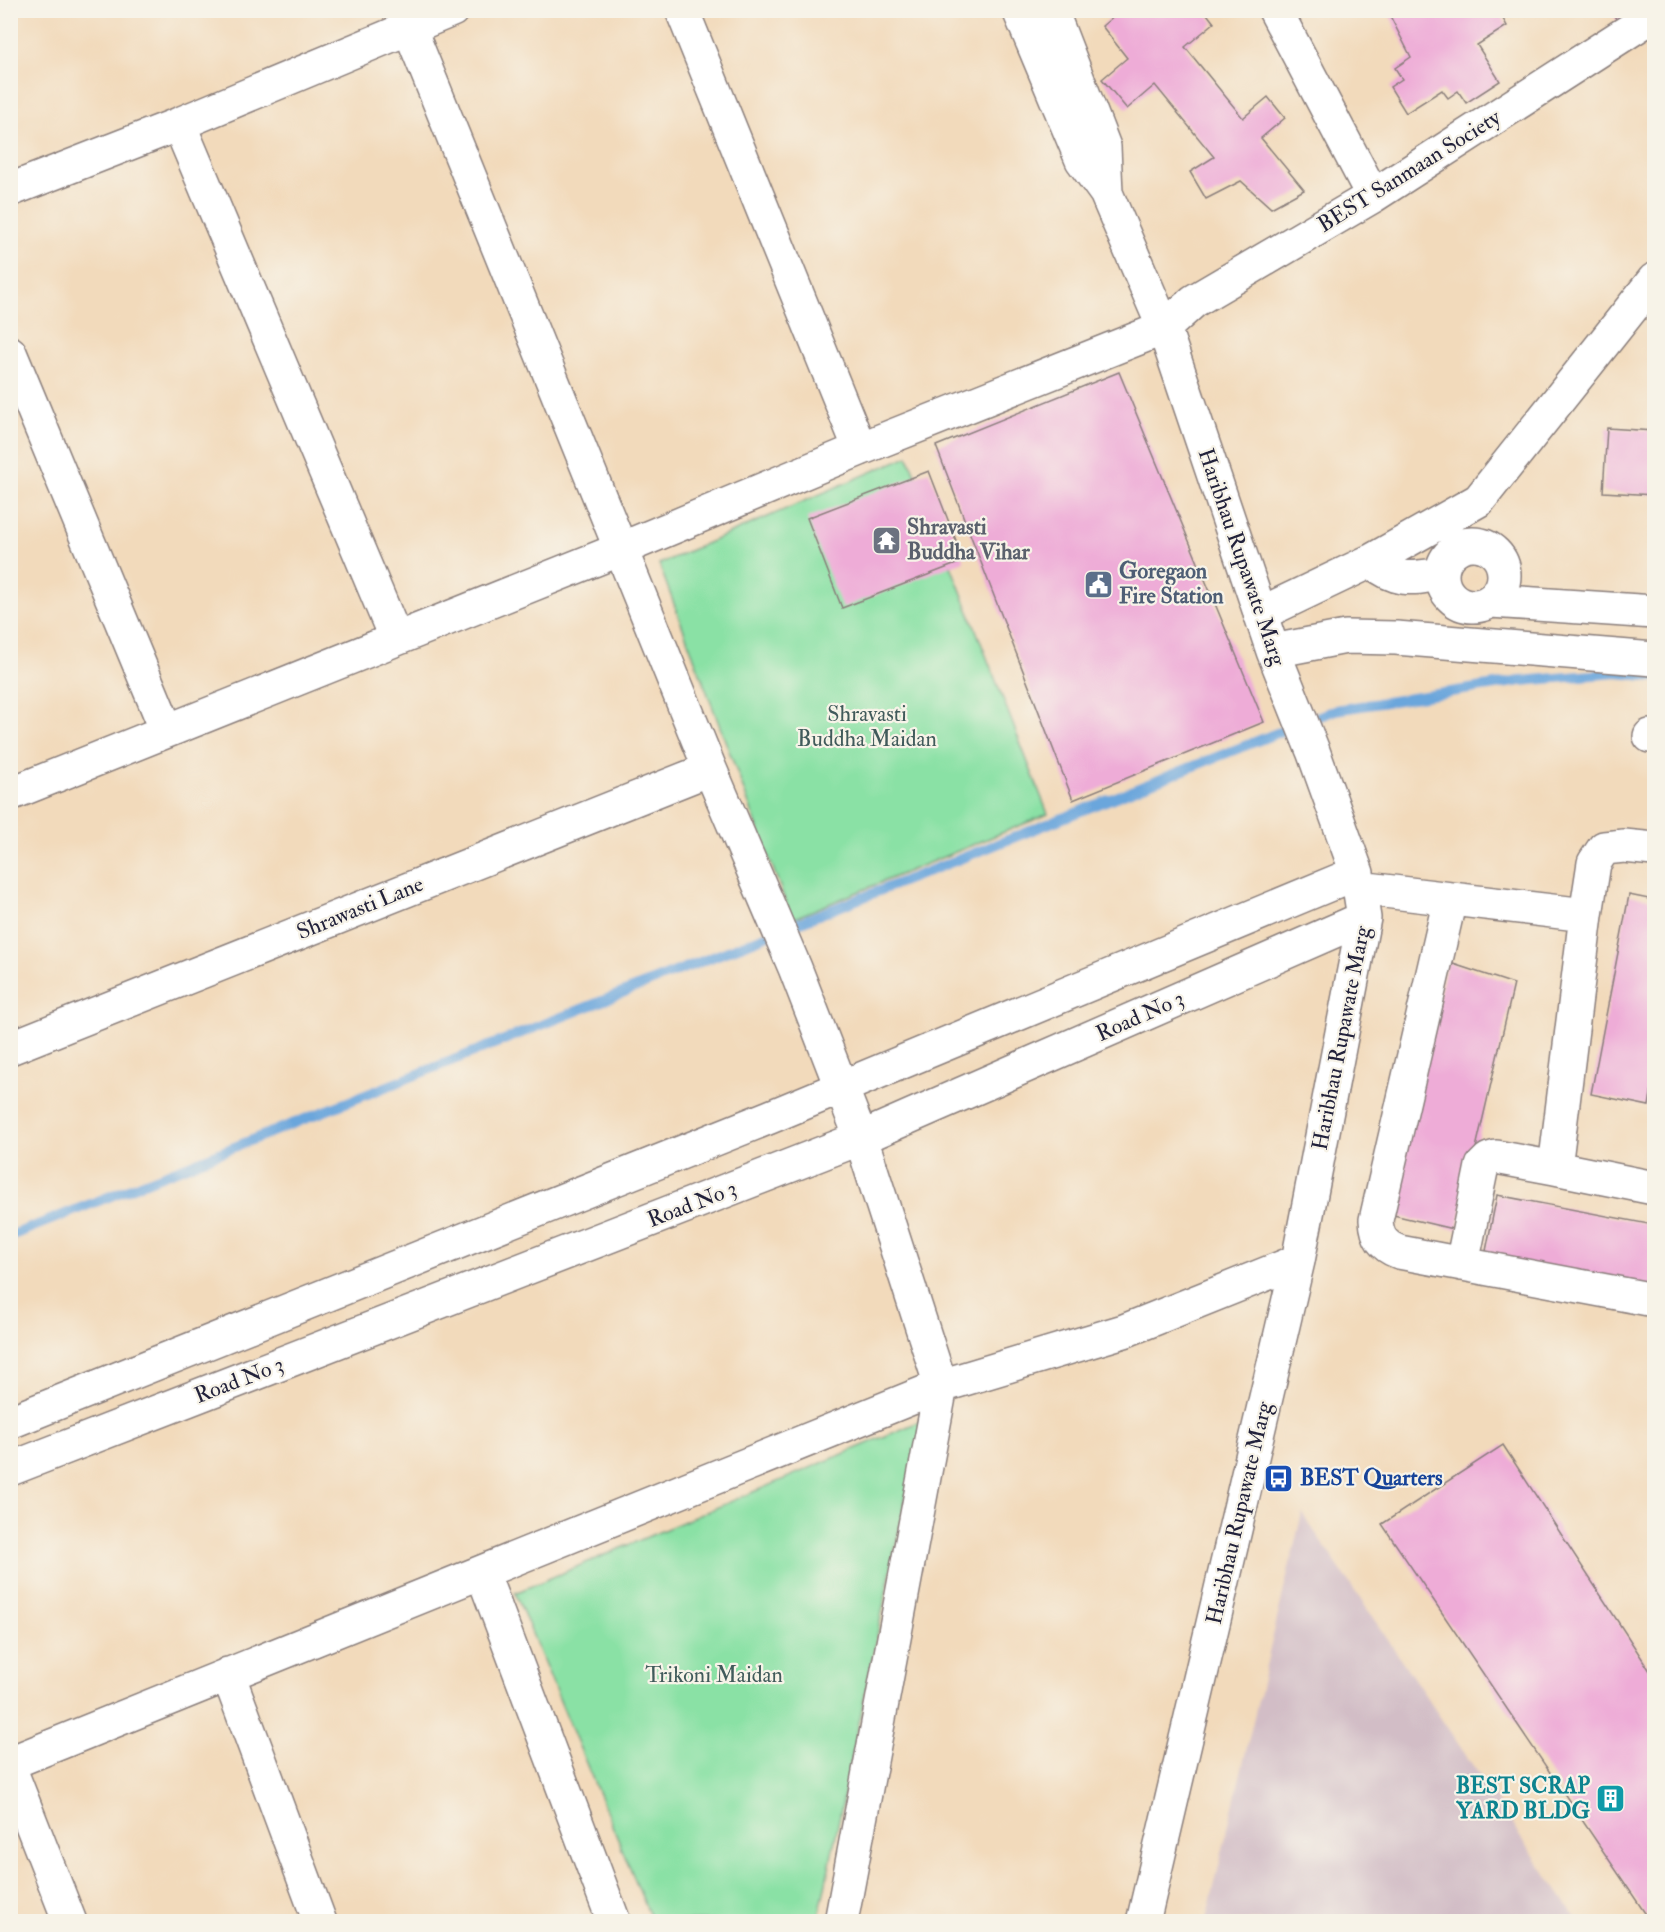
<svg xmlns="http://www.w3.org/2000/svg" width="1665" height="1932" font-family="'IM FELL Double Pica',serif">
<style>
.industrial{fill:#d2bdc6}
.green{fill:#8ae1a5;stroke:#568270;stroke-width:1.5}
.lines{fill:none;stroke-linecap:round;stroke-linejoin:round}
.stream{stroke:#6ba6dc;stroke-width:10}
.building{fill:#eeacd7}
.minor-casing{stroke:#8a7e7b;stroke-width:36}
.minor{stroke:#fff;stroke-width:33}
.labels{text-anchor:middle;dominant-baseline:central;stroke-width:4.5;stroke-linejoin:round;paint-order:stroke}
.street-label{font-size:22px;fill:#22223b;stroke:#f7f3e8}
.worship-label{font-size:22px;font-weight:bold;fill:#5b616d;stroke:#f7f3e8;text-anchor:start}
.service-label{font-size:22px;font-weight:bold;fill:#4e5e75;stroke:#f7f3e8;text-anchor:start}
.park-label{font-size:22px;fill:#415b5b;stroke:#f7f3e8}
.transit-label{font-size:22px;font-weight:bold;fill:#164399;stroke:#f7f3e8;text-anchor:start}
.culture-label{font-size:22px;font-weight:bold;fill:#0d838f;stroke:#f7f3e8;text-anchor:end}
</style>
<rect width="100%" height="100%" fill="#f7f3e8"/>
<filter id="ink" filterUnits="userSpaceOnUse"><feTurbulence type="fractalNoise" baseFrequency=".0167" numOctaves="2"/><feDisplacementMap in="SourceGraphic" scale="12" xChannelSelector="R" yChannelSelector="G"/><feConvolveMatrix kernelMatrix="1 2 1 2 8 2 1 2 1" color-interpolation-filters="sRGB"/></filter>
<filter id="wash" filterUnits="userSpaceOnUse"><feTurbulence type="fractalNoise" baseFrequency=".008" numOctaves="4" result="noise"/><feDisplacementMap in="SourceGraphic" scale="24" xChannelSelector="R" yChannelSelector="G"/><feGaussianBlur stdDeviation="1.35" result="paint"/><feColorMatrix in="noise" values="0 0 0 0 0 0 0 0 0 0 0 0 0 0 0 0 0 1.4 0 .05"/><feComposite in="paint" operator="in"/></filter>
<g filter="url(#wash)">
<rect width="100%" height="100%" fill="#f2dabb"/>
<!-- industrial -->
<path class="industrial" d="M 1302,1513 L 1578,1921 L 1206,1921 Z"/>
<!-- green -->
<path class="green" d="M 908,456 L 1048,814 L 792,919 L 659,564 Z
M 935,1415 L 911,1472 L 818,1921 L 652,1921 L 515,1593 Z"/>
<g class="lines">
<!-- stream -->
<path class="stream" d="M 10,1236 L 1335,710 L 1521,681 L 1617,673 L 1654,677"/>
</g>
<g id="blocks">
<!-- building -->
<path class="building" d="M 1121,10 L 1163,10 L 1166,14 L 1170,10 L 1204,10 L 1214,23 L 1185,47 L 1243,118 L 1268,97 L 1285,118 L 1261,138 L 1304,190 L 1271,208 L 1241,181 L 1206,199 L 1190,172 L 1214,157 L 1155,85 L 1127,109 L 1102,79 L 1127,58 L 1102,26 Z
M 1387,10 L 1452,10 L 1454,14 L 1460,10 L 1498,10 L 1507,26 L 1477,45 L 1500,81 L 1466,103 L 1458,91 L 1448,98 L 1442,90 L 1406,113 L 1390,87 L 1402,79 L 1395,68 L 1411,57 Z
M 1610,10 L 1643,10 L 1621,26 Z
M 1119,372 L 1264,722 L 1073,800 L 936,446 Z
M 1607,428 L 1654,431 L 1654,495 L 1603,492 Z
M 929,471 L 964,561 L 842,608 L 807,518 Z
M 1629,895 L 1654,900 L 1654,1075 L 1649,1106 L 1591,1094 Z
M 1447,962 L 1514,984 L 1457,1230 L 1389,1214 Z
M 1497,1195 L 1654,1225 L 1654,1289 L 1485,1256 Z
M 1503,1445 L 1654,1677 L 1654,1922 L 1651,1922 L 1382,1524 Z"/>
</g>
</g>
<g filter="url(#ink)">
<use href="#blocks" fill-opacity="0" stroke="#8a7e7b" stroke-width="1.5"/>
<g class="lines">
<defs>
<path id="minor" d="M 402,10 L 710,769 L 795,968 L 861,1138 L 941,1386 L 841,1922
M 682,10 L 860,449
M 1019,10 L 1082,160 L 1106,193
M 1051,10 L 1104,147 L 1106,193 L 1164,328 L 1273,651 L 1313,751 L 1357,873 L 1364,918 L 1298,1261 L 1143,1922
M 1275,10 L 1373,196
M 179,124 L 396,639
M 10,190 L 179,124 L 452,10
M 10,353 L 167,731
M1442 575a31 31 0 1 1 62 0a31 31 0 1 1-62 0Z
M 1371,561 C 1397,582 1410,579 1441,574
M 1491,601 L 1654,612
M 1260,614 L 1371,561 L 1479,500 L 1654,280
M 1273,651 L 1346,637 L 1396,638 L 1654,659
M 1650,736 L 1654,736
M 10,794 L 621,549 L 860,449 L 1164,328 L 1194,301 L 1373,196 L 1654,15
M 1654,849 L 1624,846 L 1604,848 L 1594,863 L 1586,915 L 1555,1168 L 1654,1188
M 1359,888 L 1586,915
M 1450,899 L 1376,1220 C 1377,1237 1383,1246 1399,1252 L 1654,1300
M 10,1048 L 710,769
M 1462,1264 L 1482,1166 L 1489,1159 L 1496,1157 L 1555,1168
M 10,1422 L 770,1117 L 1357,873
M 10,1469 L 861,1138 L 1364,918
M 482,1572 L 614,1922
M 228,1674 L 320,1922
M 10,1763 L 941,1386 L 1124,1331 L 1298,1261
M 10,1769 L 70,1922"/>
</defs>
<!-- minor casing -->
<use href="#minor" class="minor-casing"/>
<!-- minor -->
<use href="#minor" class="minor"/>
</g>
</g>
<!-- icons -->
<defs>
<symbol id="temple-square" viewBox="-11 -11 22 22"><rect x="-9" y="-9" width="18" height="18" rx="4" fill="#6b7280" stroke="#f7f3e8"/><path d="M0-6L5-2H3V0L6.5 2.5H4V6H1.5V3h-3V6H-4V2.5H-6.5L-3 0V-2H-5Z" fill="#fff"/></symbol>
<symbol id="civic-square" viewBox="-11 -11 22 22"><rect x="-9" y="-9" width="18" height="18" rx="4" fill="#5c6f8a" stroke="#f7f3e8"/><path d="M-.6-6.5H3V-4.5H.6V-3L4-1V1h2V6H-6V1h2V-1L-.6-3ZM-1.2 2.5V6h2.4V2.5Z" fill="#fff"/></symbol>
<symbol id="bus-square" viewBox="-11 -11 22 22"><rect x="-9" y="-9" width="18" height="18" rx="4" fill="#1a4fb4" stroke="#f7f3e8"/><path d="M-5-6H5V4H4V6H2V4H-2V6H-4V4H-5ZM-3.5-4V0h7V-4ZM-3.5 1.2v1.5H-2V1.2ZM2 1.2v1.5H3.5V1.2Z" fill="#fff"/></symbol>
<symbol id="building-square" viewBox="-11 -11 22 22"><rect x="-9" y="-9" width="18" height="18" rx="4" fill="#0f9aa8" stroke="#f7f3e8"/><path d="M-4-6H4V6H1V3H-1V6H-4ZM-2.5-4.3h1.7v1.8h-1.7ZM.8-4.3h1.7v1.8H.8ZM-2.5-1h1.7V.8h-1.7ZM.8-1h1.7V.8H.8Z" fill="#fff"/></symbol>
</defs>
<g fill-rule="evenodd">
<use href="#temple-square" x="870" y="524" width="33" height="33"/>
<use href="#civic-square" x="1082" y="568" width="33" height="33"/>
<use href="#bus-square" x="1262" y="1462" width="33" height="33"/>
<use href="#building-square" x="1594" y="1782" width="33" height="33"/>
</g>
<g class="labels">
<!-- street labels -->
<g class="street-label">
<text transform="translate(1409 171) rotate(-32)">BEST Sanmaan Society</text>
<text transform="translate(1242 557) rotate(71)">Haribhau Rupawate Marg</text>
<text transform="translate(360 908) rotate(-22)">Shrawasti Lane</text>
<text transform="translate(1140 1016) rotate(-24)">Road No 3</text>
<text transform="translate(1341 1038) rotate(-79)">Haribhau Rupawate Marg</text>
<text transform="translate(692 1204) rotate(-21)">Road No 3</text>
<text transform="translate(239 1380) rotate(-21)">Road No 3</text>
<text transform="translate(1239 1513) rotate(-77)">Haribhau Rupawate Marg</text>
</g>
<!-- worship labels -->
<g class="worship-label">
<text x="907" y="527">Shravasti<tspan x="907" dy="25">Buddha Vihar</tspan></text>
</g>
<!-- service labels -->
<g class="service-label">
<text x="1119" y="571">Goregaon<tspan x="1119" dy="25">Fire Station</tspan></text>
</g>
<!-- park labels -->
<g class="park-label">
<text x="867" y="714">Shravasti<tspan x="867" dy="25">Buddha Maidan</tspan></text>
<text x="714" y="1675">Trikoni Maidan</text>
</g>
<!-- transit labels -->
<g class="transit-label">
<text x="1300" y="1478">BEST Quarters</text>
</g>
<!-- culture labels -->
<g class="culture-label">
<text x="1590" y="1786">BEST SCRAP<tspan x="1590" dy="25">YARD BLDG</tspan></text>
</g>
</g>
<!-- margin -->
<rect width="1665" height="1932" fill="none" stroke="#f7f3e8" stroke-width="36"/>
</svg>
